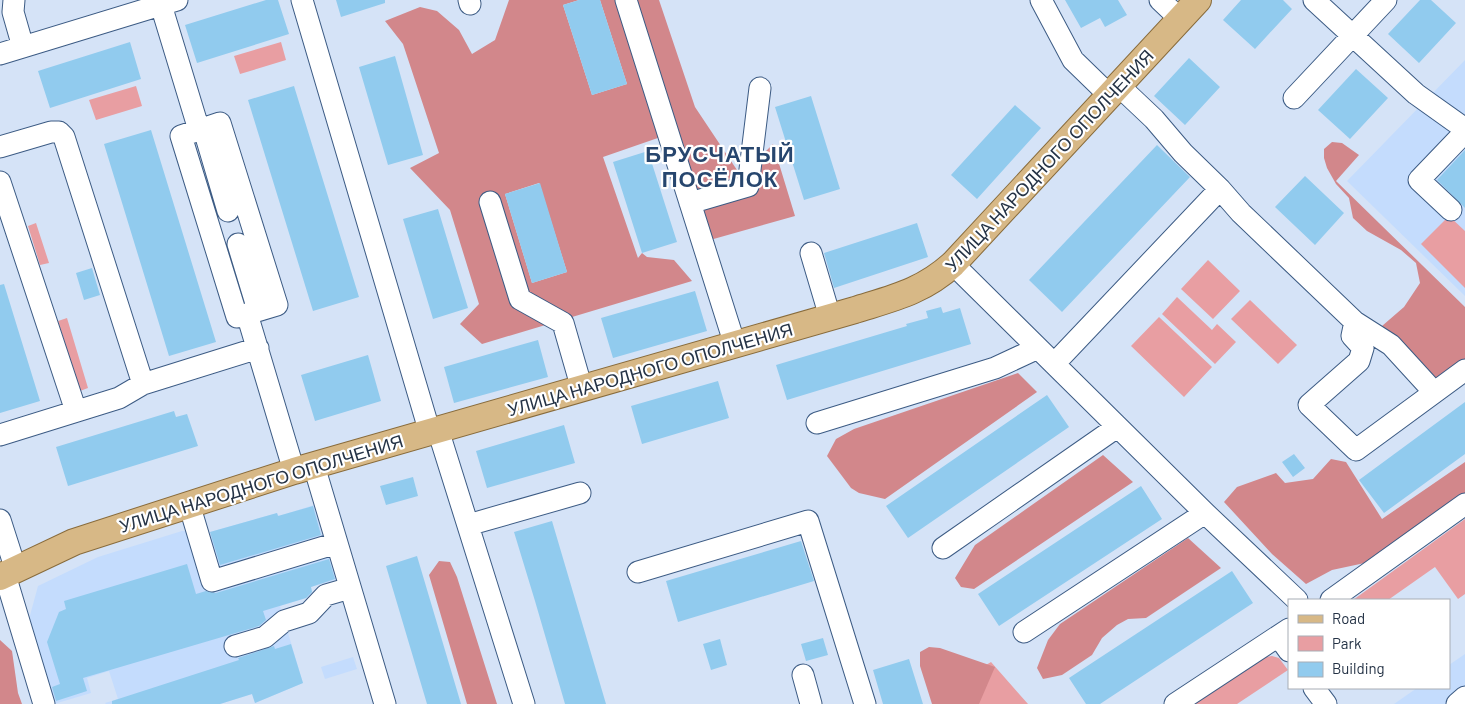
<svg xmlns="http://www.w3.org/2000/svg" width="1465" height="704" font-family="Barlow,sans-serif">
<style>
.built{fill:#c4dcfd}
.green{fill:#e89ea2}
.forest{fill:#d2878b;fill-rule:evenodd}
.building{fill:#91cbee}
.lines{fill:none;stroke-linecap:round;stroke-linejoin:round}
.minor-casing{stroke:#3c5b84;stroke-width:23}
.major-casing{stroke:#886b3b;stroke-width:28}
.minor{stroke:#fff;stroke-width:21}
.major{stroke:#d7b886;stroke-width:26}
.labels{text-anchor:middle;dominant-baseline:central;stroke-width:4.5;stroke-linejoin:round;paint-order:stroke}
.street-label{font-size:18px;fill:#253346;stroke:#fff}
.district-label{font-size:22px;font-weight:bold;letter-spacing:1px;fill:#27466e;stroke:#fff}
</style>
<rect width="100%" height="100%" fill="#d5e3f7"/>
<!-- built -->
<path class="built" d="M 1465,60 L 1465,296 L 1347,181 Z
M 314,505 L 323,538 L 339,579 L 311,587 L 313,596 L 280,606 L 303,683 L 255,703 L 252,694 L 220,704 L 106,704 L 105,703 L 118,699 L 109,671 L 87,678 L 91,693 L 54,704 L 29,619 L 38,586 L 98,557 L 182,531 L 210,532 L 277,513 L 279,516 Z
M 1465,654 L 1465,704 L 1394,704 L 1417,688 L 1449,688 L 1449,665 Z
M 353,657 L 357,669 L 325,679 L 321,667 Z"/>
<!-- green -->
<path class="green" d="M 281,42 L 286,60 L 240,74 L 234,56 Z
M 136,86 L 142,106 L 96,120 L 89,100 Z
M 1449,216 L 1465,231 L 1465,288 L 1421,244 Z
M 36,223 L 49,263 L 40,265 L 28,226 Z
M 1208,260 L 1240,291 L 1213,319 L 1181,289 Z
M 1177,297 L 1212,330 L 1217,324 L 1236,342 L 1215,364 L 1162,314 Z
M 1250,300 L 1297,345 L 1278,364 L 1231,319 Z
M 1159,317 L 1212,367 L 1184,397 L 1131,346 Z
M 67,318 L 88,388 L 80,391 L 58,321 Z
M 1465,519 L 1465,594 L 1458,599 L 1435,567 L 1388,600 L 1353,600 Z
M 1272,656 L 1279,658 L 1288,670 L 1237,704 L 1193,704 L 1265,657 Z
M 991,662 L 1028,704 L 949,704 L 945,690 Z"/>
<!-- forest -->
<path class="forest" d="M 509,0 L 579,0 L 563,5 L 592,95 L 627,84 L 600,0 L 659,0 L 695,107 L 741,176 L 773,144 L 795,216 L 710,240 L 678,131 L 603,157 L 638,258 L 642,253 L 647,257 L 674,260 L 692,281 L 482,344 L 460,324 L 479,304 L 450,210 L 410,168 L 439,153 L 403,44 L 385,21 L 420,7 L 437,11 L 459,30 L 472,54 L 495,40 ZM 539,183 L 567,272 L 532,283 L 505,194 Z
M 1332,142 L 1342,143 L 1359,155 L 1336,181 L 1465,307 L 1465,362 L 1435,383 L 1382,326 L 1404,307 L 1420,283 L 1416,263 L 1401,250 L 1367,231 L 1353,218 L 1349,198 L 1336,184 L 1327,168 L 1324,158 L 1324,149 Z
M 1018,373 L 1037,392 L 885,499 L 859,493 L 851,488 L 827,456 L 836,439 L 854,429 Z
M 1103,455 L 1133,482 L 974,589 L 961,587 L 955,578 L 975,545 Z
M 1331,459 L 1346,462 L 1382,519 L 1465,462 L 1465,498 L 1374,561 L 1332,570 L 1306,584 L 1272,554 L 1224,502 L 1237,487 L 1276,473 L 1285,483 L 1313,479 Z
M 1188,538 L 1221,568 L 1146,618 L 1128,619 L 1117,625 L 1102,638 L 1092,655 L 1062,675 L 1043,679 L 1037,668 L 1048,640 L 1060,624 Z
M 439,561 L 450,562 L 457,577 L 497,704 L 467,704 L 429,575 Z
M 0,640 L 12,651 L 18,693 L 22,704 L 0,704 Z
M 929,647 L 940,648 L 995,667 L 979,704 L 932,704 L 920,666 L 920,652 Z"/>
<!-- building -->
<path class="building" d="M 266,0 L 278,0 L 289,34 L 197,63 L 185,25 Z
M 336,0 L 385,0 L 385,3 L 341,17 Z
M 579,0 L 600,0 L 627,84 L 592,95 L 563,5 Z
M 1065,0 L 1118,0 L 1127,15 L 1105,27 L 1100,18 L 1081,28 Z
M 1241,0 L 1283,0 L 1292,9 L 1255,49 L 1223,20 Z
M 1420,0 L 1431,0 L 1456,23 L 1419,63 L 1388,34 Z
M 130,42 L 141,79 L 50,108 L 38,71 Z
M 395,56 L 423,155 L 388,165 L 359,67 Z
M 1189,58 L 1220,87 L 1185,125 L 1154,96 Z
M 1356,69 L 1388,98 L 1350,139 L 1318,110 Z
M 294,86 L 359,297 L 313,311 L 248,100 Z
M 811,96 L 840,189 L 804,200 L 775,107 Z
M 1015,105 L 1041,128 L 977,199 L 951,175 Z
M 151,130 L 216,342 L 169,356 L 104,144 Z
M 1157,145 L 1190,177 L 1062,312 L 1029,280 Z
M 1465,150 L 1465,208 L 1437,180 Z
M 648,151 L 677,242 L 642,253 L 613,162 Z
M 1305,176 L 1344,213 L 1315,245 L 1275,207 Z
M 540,183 L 567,272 L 532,283 L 505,194 Z
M 438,209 L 468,308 L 433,319 L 403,219 Z
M 917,223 L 928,257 L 834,288 L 824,253 Z
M 92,268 L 100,295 L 84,300 L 76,273 Z
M 4,284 L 40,401 L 0,413 L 0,285 Z
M 695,291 L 707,331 L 613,358 L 601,318 Z
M 941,307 L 943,313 L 960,308 L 971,344 L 787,400 L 776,365 L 907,326 L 906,324 L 928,318 L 926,311 Z
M 538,340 L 548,377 L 454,403 L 444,367 Z
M 368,355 L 381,401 L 315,421 L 301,375 Z
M 718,381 L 729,418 L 642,444 L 631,406 Z
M 1047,395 L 1069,427 L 908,538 L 886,506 Z
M 1465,402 L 1465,454 L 1384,513 L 1359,480 Z
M 174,411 L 176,417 L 187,414 L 198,446 L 68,486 L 56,447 Z
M 564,425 L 575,463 L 487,488 L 476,451 Z
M 1294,454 L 1305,468 L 1293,477 L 1282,462 Z
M 413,477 L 418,496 L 386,505 L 380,486 Z
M 1141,486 L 1162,519 L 999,626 L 978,594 Z
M 313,506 L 321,535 L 220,565 L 210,532 L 277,513 L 278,516 Z
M 552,521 L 606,704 L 565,704 L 535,601 L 514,532 Z
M 801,541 L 814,581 L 678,622 L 666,581 Z
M 417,556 L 461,704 L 427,704 L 386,566 Z
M 329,559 L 335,579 L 311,587 L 312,592 L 306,598 L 263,611 L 266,620 L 259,626 L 83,678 L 87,691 L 56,701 L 52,687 L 60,684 L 47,642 L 59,612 L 66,609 L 64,601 L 187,564 L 196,594 L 206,591 L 216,593 Z
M 1232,571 L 1253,603 L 1100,704 L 1086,704 L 1069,678 Z
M 823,638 L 828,655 L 806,661 L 801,644 Z
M 720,639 L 727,665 L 711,670 L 703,644 Z
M 291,644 L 303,683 L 255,703 L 252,694 L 220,704 L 112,704 L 112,701 L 239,660 L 238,658 L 274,646 L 275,649 Z
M 909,659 L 923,704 L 883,704 L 873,670 Z"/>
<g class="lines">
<defs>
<path id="minor" d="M 14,0 L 13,12 L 23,47
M 302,0 L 430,433
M 469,0 L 470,4
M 626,0 L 735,345
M 1041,0 L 1073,60 L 1109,95
M 1160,0 L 1180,19
M 1314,0 L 1416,94 L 1465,129
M 161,5 L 199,130
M 0,54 L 177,0
M 1118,85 L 1154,119 L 1183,153 L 1220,189 L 1241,213 L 1355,322 L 1391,345 L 1434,392
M 1294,98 L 1386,0
M 220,123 L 277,305 L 237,317 L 181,136 Z
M 207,140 L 228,211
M 0,147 L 51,132 L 59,132 L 64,137 L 143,384 L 258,348
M 0,182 L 76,411
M 490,202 L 520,299 L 563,323 L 582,389
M 690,203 L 748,186 L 760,88
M 1451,210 L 1419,180 L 1465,132
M 238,244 L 258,310
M 811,253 L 830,317
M 953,264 L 1205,513 L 1297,600
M 247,314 L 294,471
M 1355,322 L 1352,336 L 1363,348 L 1359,361 L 1309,405 L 1356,450 L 1465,370
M 1054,364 L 1220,189
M 817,423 L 995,368 L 1038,348
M 438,430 L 524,704
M 0,435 L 119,398 L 143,384
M 314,466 L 385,704
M 189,504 L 212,581 L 337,543
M 0,520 L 16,570
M 468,525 L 580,493
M 943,548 L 1117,427
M 638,572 L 808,521 L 865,704
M 5,575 L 44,704
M 1331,600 L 1465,504
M 1024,632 L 1205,513
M 1279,637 L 1289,651
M 235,646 L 265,637 L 284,621 L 309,613 L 326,595 L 350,588
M 803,675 L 811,704
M 1314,688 L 1326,704
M 1175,704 L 1289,629
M 1457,704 L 1465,697"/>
<path id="major" d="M 0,577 L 74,542 L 294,471 L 855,310 C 893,298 922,292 953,264 L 1198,0"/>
</defs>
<!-- minor casing -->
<use href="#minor" class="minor-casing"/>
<!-- major casing -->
<use href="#major" class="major-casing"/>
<!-- minor -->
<use href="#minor" class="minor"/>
<!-- major -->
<use href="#major" class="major"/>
</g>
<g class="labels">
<!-- street labels -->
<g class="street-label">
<text transform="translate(1049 160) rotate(-47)">УЛИЦА НАРОДНОГО ОПОЛЧЕНИЯ</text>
<text transform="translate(650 369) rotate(-16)">УЛИЦА НАРОДНОГО ОПОЛЧЕНИЯ</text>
<text transform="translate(261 483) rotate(-17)">УЛИЦА НАРОДНОГО ОПОЛЧЕНИЯ</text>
</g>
<!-- district labels -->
<g class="district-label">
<text x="720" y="153">БРУСЧАТЫЙ<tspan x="720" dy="25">ПОСЁЛОК</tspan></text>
</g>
</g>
<!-- legend -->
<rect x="1288" y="599" width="162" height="90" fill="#ffffff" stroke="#a8adb5"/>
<rect x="1298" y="615" width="25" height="8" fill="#d7b886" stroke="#a8adb5"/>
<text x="1332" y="624" font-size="15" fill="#253346">Road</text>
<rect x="1298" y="636" width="25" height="15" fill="#e89ea2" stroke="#a8adb5"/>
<text x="1332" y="649" font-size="15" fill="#253346">Park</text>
<rect x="1298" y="662" width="25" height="15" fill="#91cbee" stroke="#a8adb5"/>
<text x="1332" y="674" font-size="15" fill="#253346">Building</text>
</svg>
